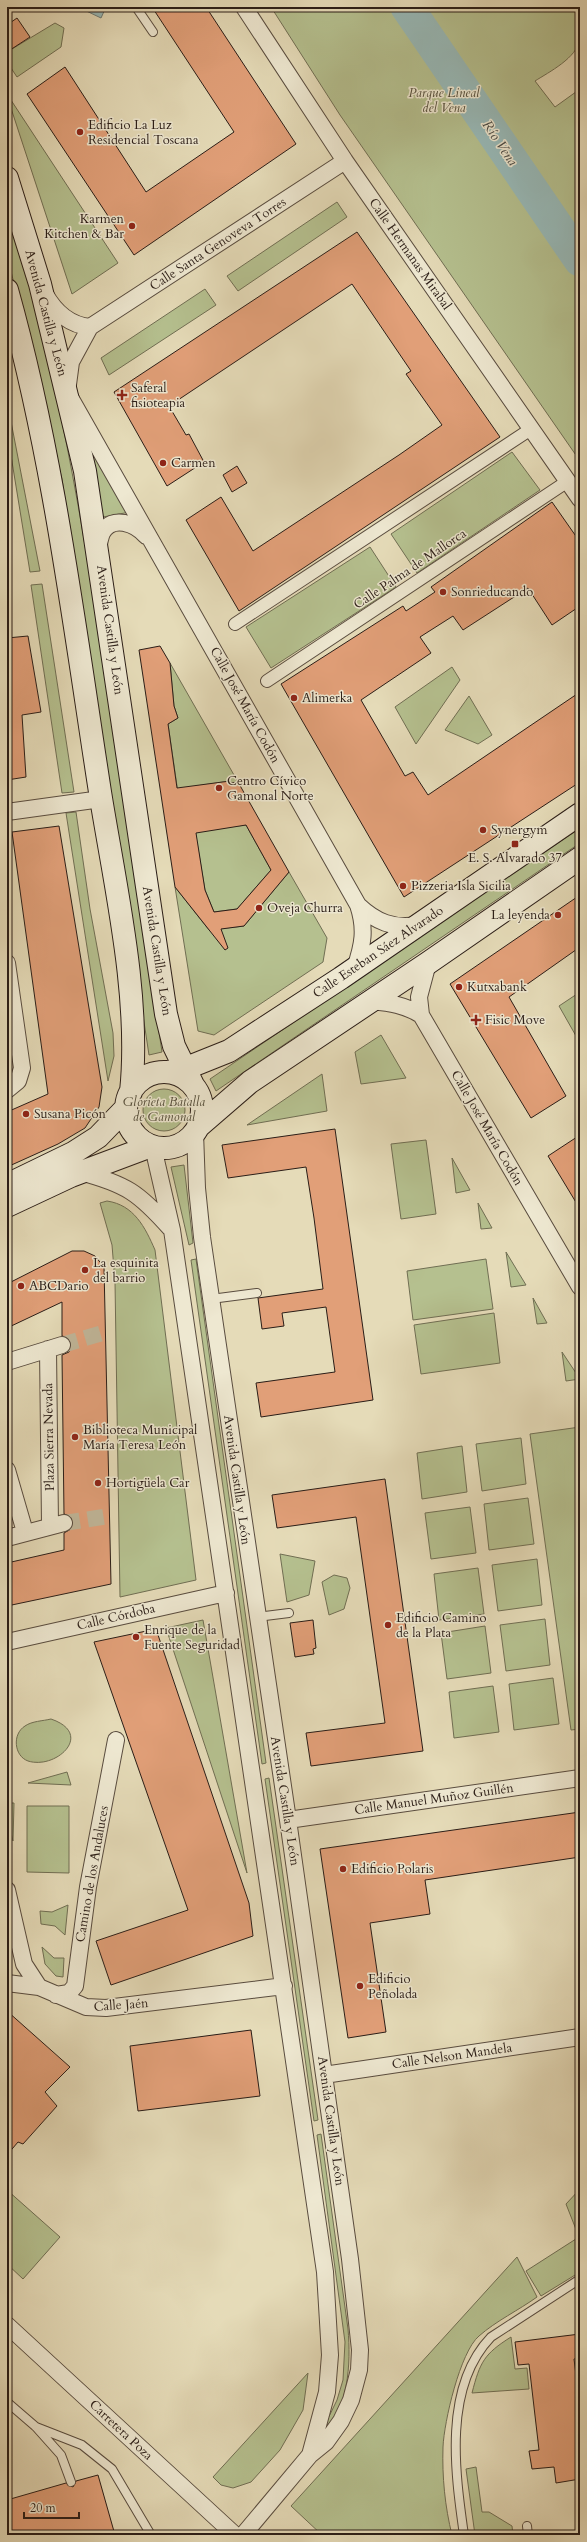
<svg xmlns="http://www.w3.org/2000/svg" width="587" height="2542" font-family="Cardo,serif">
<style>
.green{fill:#b5c08f;stroke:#706e53}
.water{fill:#98b9b7;stroke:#6c7b77}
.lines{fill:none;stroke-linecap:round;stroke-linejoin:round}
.river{stroke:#98b9b7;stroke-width:33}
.building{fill:#e19f78;stroke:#2a1d17;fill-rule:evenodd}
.minor-tunnel{stroke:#c0b598;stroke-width:16;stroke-dasharray:16 8;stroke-linecap:butt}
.service-casing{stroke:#594c3f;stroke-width:10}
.pedestrian-casing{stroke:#594c3f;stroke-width:14}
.minor-casing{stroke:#594c3f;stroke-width:18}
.secondary-casing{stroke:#2a1d17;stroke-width:24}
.service{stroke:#eee8d1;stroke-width:8}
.pedestrian{stroke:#eee8d1;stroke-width:12}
.minor{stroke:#eee8d1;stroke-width:16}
.secondary{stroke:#eee8d1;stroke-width:22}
.poi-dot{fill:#8f2418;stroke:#eee8d1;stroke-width:1.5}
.labels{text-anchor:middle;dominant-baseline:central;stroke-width:3;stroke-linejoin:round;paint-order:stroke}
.park-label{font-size:13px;font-style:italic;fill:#544e3b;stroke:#eee8d1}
.poi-label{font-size:13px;fill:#2a1d17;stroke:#eee8d1;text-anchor:start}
.street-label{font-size:13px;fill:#2a1d17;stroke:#eee8d1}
.water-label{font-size:14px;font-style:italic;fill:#4b4c47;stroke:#eee8d1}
</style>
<rect width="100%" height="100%" fill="#e5dbb8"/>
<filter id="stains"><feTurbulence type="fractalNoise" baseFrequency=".005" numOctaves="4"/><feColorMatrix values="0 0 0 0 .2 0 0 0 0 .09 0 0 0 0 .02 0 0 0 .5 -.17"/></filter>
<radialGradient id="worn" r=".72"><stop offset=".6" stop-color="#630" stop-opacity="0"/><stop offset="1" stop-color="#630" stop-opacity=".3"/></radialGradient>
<!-- green -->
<path class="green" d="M 271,7 L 580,7 C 580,17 581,29 580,39 C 577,58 549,72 535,81 L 555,107 L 580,89 L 580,461 L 340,115 Z
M 55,23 L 64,28 L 61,47 L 17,77 L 7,62 L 7,52 Z
M 7,94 L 118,263 L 72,294 L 7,96 Z
M 337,202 L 347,217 L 238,291 L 227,276 Z
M 7,209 C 57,364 83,525 107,685 C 125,808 144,930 162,1052 L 149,1055 L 62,479 L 7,255 Z
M 205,289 L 216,305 L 109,375 L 101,358 Z
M 7,401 L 40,571 L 30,572 L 7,431 Z
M 86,436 L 130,512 L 103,517 Z
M 512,452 L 540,490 L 417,573 L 391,534 Z
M 370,547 L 396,587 L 271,668 L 246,627 Z
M 42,584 L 74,792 L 62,793 L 31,585 Z
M 170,663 L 238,782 L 231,783 L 230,781 L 196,786 L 178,793 L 168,724 L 178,718 L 174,706 Z
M 452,667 L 460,680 L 416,744 L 395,707 Z
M 469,696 L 492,735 L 478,744 L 445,730 Z
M 76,812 L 90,909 L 113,1033 L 114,1056 L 108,1081 L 66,813 Z
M 246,825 L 271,870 L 237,909 L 214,912 L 205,890 L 195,831 Z
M 580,828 L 580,843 L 216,1091 L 210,1079 Z
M 289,872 L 327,938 L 323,962 L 214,1035 L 198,1031 L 175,887 L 209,930 L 244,926 Z
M 580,992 L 580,1043 L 559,1006 Z
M 381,1035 L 406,1078 L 361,1084 L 355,1052 Z
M 322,1074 L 327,1111 L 247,1125 Z
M143 1110a21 21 0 1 1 42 0a21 21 0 1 1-42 0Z
M 426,1140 L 436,1214 L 401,1219 L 391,1144 Z
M 452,1158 L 470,1190 L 456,1193 Z
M 184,1165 L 193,1243 L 189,1245 L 171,1167 Z
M 107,1201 C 134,1205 145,1227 155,1250 L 196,1580 L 120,1597 L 115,1282 L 112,1245 L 100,1203 Z
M 478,1203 L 492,1228 L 481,1229 Z
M 506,1252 L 526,1285 L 511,1287 Z
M 196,1259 L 266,1763 L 262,1764 L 191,1260 Z
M 486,1259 L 493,1309 L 413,1320 L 407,1271 Z
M 533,1298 L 547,1323 L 537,1324 Z
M 494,1313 L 500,1363 L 421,1374 L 414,1325 Z
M 562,1352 L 580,1379 L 566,1381 Z
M 580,1427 L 580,1729 L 571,1730 L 530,1434 Z
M 521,1438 L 526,1484 L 482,1491 L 476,1444 Z
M 462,1446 L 467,1492 L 422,1499 L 417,1453 Z
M 528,1498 L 534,1544 L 489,1550 L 484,1504 Z
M 470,1507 L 476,1553 L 431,1559 L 425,1513 Z
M 280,1554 L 315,1561 L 309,1595 L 287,1602 Z
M 537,1559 L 542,1605 L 498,1611 L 492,1565 Z
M 478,1568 L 484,1614 L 439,1620 L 434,1574 Z
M 334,1575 L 347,1578 L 350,1588 L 344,1609 L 329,1615 L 322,1582 Z
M 545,1619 L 550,1665 L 506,1671 L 500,1625 Z
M 203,1620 L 247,1873 L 166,1628 Z
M 485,1626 L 491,1673 L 447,1679 L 441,1633 Z
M 553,1678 L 559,1724 L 514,1730 L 509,1684 Z
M 493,1686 L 499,1732 L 454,1738 L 449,1692 Z
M 51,1719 C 95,1734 56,1770 28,1761 C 14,1756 12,1734 25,1726 C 32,1721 43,1721 51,1719 Z
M 67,1772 L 71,1785 L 28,1783 Z
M 269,1778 L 318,2120 L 314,2121 L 265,1779 Z
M 7,1803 L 14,1803 L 13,1841 L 7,1817 Z
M 27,1806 L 69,1806 L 69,1873 L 27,1872 Z
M 68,1905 L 65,1935 L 55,1926 L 41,1924 L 40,1911 L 52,1912 Z
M 42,1947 L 54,1958 L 64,1958 L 63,1977 L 56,1976 L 45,1964 Z
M 321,2134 L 348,2329 C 351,2363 349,2412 320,2435 L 337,2400 L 343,2380 L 345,2342 L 317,2135 Z
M 580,2189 L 580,2272 L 541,2296 L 526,2271 L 579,2237 L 566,2204 Z
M 7,2190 L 60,2237 L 23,2279 L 7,2264 Z
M 517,2257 L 537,2297 C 519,2310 496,2321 479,2336 C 460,2352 444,2422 443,2447 C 442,2477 445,2507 452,2535 L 322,2535 L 291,2506 Z
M 511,2337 L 515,2369 L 527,2368 L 529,2389 L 472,2393 C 480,2362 484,2354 511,2337 Z
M 308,2373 L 303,2410 L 280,2450 L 251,2482 L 233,2488 L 221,2485 L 213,2477 Z
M 476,2467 L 482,2512 L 489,2512 L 512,2526 L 513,2535 L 475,2535 L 466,2469 Z"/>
<!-- water -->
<path class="water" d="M 78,7 L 106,7 L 101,18 Z"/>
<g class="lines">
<!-- river -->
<path class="river" d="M 407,7 L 580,260"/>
</g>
<!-- building -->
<path class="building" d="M 152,7 L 206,7 L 296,144 L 134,255 L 27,94 L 65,67 L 146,192 L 234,132 Z
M 17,18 L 30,37 L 7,52 L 7,25 Z
M 357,232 L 500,437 L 239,611 L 186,520 L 221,497 L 253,551 L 399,455 L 442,425 L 406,374 L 411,371 L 352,284 L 169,406 L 186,435 L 189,434 L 204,462 L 167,486 L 114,392 Z
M 237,466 L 247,483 L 232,492 L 223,475 Z
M 552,502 L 580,542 L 580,606 L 552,625 L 528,588 L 463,630 L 453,616 L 420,637 L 431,653 L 361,700 L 405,776 L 413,772 L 428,795 L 580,692 L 580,782 L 404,897 L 281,684 L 403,606 L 406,611 L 435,592 L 431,587 Z
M 28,636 L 41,712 L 22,715 L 26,777 L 7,780 L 7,638 Z
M 160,646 L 170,663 L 174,706 L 178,718 L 168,724 L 177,788 L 230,781 L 231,783 L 238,782 L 289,872 L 244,926 L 221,929 L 228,948 L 225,950 L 175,887 L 139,650 ZM 246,825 L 271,870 L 237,909 L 214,912 L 205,890 L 196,833 Z
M 59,826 L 102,1087 L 99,1107 L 85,1128 L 58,1144 L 7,1167 L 7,1112 L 48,1094 L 12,832 Z
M 580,895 L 580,947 L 509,997 L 566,1096 L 531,1118 L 450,984 Z
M 335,1129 L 373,1400 L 261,1417 L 256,1383 L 335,1372 L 326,1307 L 282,1313 L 284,1326 L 262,1329 L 258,1298 L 323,1289 L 314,1218 L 306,1167 L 228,1178 L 222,1145 Z
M 580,1135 L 580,1209 L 548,1156 Z
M 72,1251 L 84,1251 L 95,1256 L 104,1267 L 111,1584 L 7,1606 L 7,1563 L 64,1550 L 64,1533 L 71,1529 L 73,1521 L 70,1516 L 64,1514 L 62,1355 L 69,1352 L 71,1347 L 69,1338 L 62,1336 L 62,1302 L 7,1328 L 7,1284 Z
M 385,1479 L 423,1751 L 311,1766 L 306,1733 L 385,1723 L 356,1517 L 277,1528 L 272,1495 Z
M 313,1620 L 316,1648 L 313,1649 L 314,1654 L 295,1657 L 290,1623 Z
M 156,1629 L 249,1903 L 253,1936 L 111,1985 L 96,1941 L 188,1910 L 94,1642 Z
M 580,1812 L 580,1857 L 425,1880 L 430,1914 L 370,1923 L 386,2032 L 348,2038 L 320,1849 Z
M 7,2011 L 70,2067 L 45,2092 L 57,2106 L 23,2144 L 18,2142 L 7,2155 Z
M 251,2030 L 260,2096 L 138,2111 L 130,2046 Z
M 580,2334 L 580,2358 L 574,2359 L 580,2408 L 580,2479 L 556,2483 L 554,2467 L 532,2469 L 529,2451 L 539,2450 L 529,2364 L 518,2365 L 515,2342 Z
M 98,2475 L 115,2535 L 7,2535 L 7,2500 L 66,2483 L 73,2487 L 76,2481 Z"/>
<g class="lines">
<!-- minor-tunnel -->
<path class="minor-tunnel" d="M 62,1345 L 106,1332
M 64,1523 L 109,1516"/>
<defs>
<path id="service" d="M 136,7 L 153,32
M 211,1299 L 257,1293
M 257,1617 L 289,1613
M 7,2402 L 36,2427 L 61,2455 L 71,2482
M 36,2427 L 82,2445 L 112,2469 L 151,2535
M 527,2526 L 528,2535
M 464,2535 C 455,2472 443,2387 491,2337 L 580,2279"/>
<path id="pedestrian" d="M 235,624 L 531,429
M 267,681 L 568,481"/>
<path id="minor" d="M 244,7 L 345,161 L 580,499
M 345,161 L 90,327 L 71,362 L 67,392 L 358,905 C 366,929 363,945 355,968
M 45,294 C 55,312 70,325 90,327
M 98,549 C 99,544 100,538 102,533 C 112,514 136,524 146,536
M 7,812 L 101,799
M 358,905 C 376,922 393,929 418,925
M 7,963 L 22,1068 L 18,1081 L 7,1090
M 428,963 L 419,997 L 421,1015 L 580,1287
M 372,1001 C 390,1003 405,1005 421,1015
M 195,1132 L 197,1188 L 202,1237 L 288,1820 L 350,2259 L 360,2350 L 359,2370 L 351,2400 L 341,2421 L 326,2442 L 310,2455 L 243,2535
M 153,1147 L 172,1230 L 325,2272 L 330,2355 L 327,2392 L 310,2455
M 80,1172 C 126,1184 139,1193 170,1228
M 48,1349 L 50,1525
M 7,1362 L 62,1345
M 7,1470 L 25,1532
M 7,1538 L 64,1523
M 7,1642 L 226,1593
M 288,1820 L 580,1778
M 7,1890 L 24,1964 L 39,1987 L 86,2007 L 106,2008 L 284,1986
M 7,1983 L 39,1987
M 56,1995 L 69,1993 L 75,1986 L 88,1887 L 116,1740
M 324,2075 L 580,2037
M 7,2325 L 235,2535"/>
<path id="secondary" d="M 7,178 L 40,284 L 85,471 L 166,1014 L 174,1046 L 193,1085
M 7,290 C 53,454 74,624 100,792 C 115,886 141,997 131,1092
M 167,1072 L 184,1069 L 229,1051 L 341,978 L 580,814
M126 1110a38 38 0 1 1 76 0a38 38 0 1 1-76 0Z
M 198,1127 L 250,1082 L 428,963 L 580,858
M 7,1185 L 73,1153 L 98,1137 L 126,1108
M 7,1206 L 71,1176 L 151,1146"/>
</defs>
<!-- service casing -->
<use href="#service" class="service-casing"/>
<!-- pedestrian casing -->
<use href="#pedestrian" class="pedestrian-casing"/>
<!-- minor casing -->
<use href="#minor" class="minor-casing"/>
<!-- secondary casing -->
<use href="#secondary" class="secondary-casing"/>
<!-- service -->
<use href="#service" class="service"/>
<!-- pedestrian -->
<use href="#pedestrian" class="pedestrian"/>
<!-- minor -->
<use href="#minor" class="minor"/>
<!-- secondary -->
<use href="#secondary" class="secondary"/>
</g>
<!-- markers -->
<g class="poi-dot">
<circle cx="80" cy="132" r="4"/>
<circle cx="132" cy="226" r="4"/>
<path d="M120 389h4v4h4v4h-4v4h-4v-4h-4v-4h4z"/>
<circle cx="163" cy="463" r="4"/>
<circle cx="443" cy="592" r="4"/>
<circle cx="294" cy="698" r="4"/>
<circle cx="219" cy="788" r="4"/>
<circle cx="483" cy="830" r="4"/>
<rect x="511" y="840" width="8" height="8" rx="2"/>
<circle cx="403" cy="886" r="4"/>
<circle cx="259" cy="908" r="4"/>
<circle cx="558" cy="915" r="4"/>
<circle cx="459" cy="987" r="4"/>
<path d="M474 1014h4v4h4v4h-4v4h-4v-4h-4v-4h4z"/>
<circle cx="26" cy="1114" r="4"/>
<circle cx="85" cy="1270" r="4"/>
<circle cx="21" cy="1286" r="4"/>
<circle cx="75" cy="1437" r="4"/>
<circle cx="98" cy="1483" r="4"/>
<circle cx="388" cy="1625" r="4"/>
<circle cx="136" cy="1637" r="4"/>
<circle cx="343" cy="1869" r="4"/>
<circle cx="360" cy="1986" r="4"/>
</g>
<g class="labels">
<!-- park labels -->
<g class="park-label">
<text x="444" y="93">Parque Lineal<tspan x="444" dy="15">del Vena</tspan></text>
<text x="164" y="1102">Glorieta Batalla<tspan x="164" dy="15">de Gamonal</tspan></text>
</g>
<!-- poi labels -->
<g class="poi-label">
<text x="88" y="125">Edificio La Luz<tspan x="88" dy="15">Residencial Toscana</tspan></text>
<text x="124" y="219" text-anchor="end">Karmen<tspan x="124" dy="15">Kitchen &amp; Bar</tspan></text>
<text x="131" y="388">Saferal<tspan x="131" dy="15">fisioteapia</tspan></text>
<text x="171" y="463">Carmen</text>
<text x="451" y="592">Sonrieducando</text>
<text x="302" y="698">Alimerka</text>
<text x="227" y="781">Centro Cívico<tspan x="227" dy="15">Gamonal Norte</tspan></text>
<text x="491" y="830">Synergym</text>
<text x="515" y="858" text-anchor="middle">E. S. Alvarado 37</text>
<text x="411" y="886">Pizzeria Isla Sicilia</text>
<text x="267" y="908">Oveja Churra</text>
<text x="550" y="915" text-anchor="end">La leyenda</text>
<text x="467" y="987">Kutxabank</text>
<text x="485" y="1020">Fisic Move</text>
<text x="34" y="1114">Susana Picón</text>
<text x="93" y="1263">La esquinita<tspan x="93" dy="15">del barrio</tspan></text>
<text x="29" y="1286">ABCDario</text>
<text x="83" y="1430">Biblioteca Municipal<tspan x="83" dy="15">María Teresa León</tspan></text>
<text x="106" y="1483">Hortigüela Car</text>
<text x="396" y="1618">Edificio Camino<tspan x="396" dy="15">de la Plata</tspan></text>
<text x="144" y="1630">Enrique de la<tspan x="144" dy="15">Fuente Seguridad</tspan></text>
<text x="351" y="1869">Edificio Polaris</text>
<text x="368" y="1979">Edificio<tspan x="368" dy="15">Peñolada</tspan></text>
</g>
<!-- street labels -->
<g class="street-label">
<text transform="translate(218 244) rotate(-33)">Calle Santa Genoveva Torres</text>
<text transform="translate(410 254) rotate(55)">Calle Hermanas Mirabal</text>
<text transform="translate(46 313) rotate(75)">Avenida Castilla y León</text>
<text transform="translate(410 569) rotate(-34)">Calle Palma de Mallorca</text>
<text transform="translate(110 630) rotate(82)">Avenida Castilla y León</text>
<text transform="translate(245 705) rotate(61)">Calle José María Codón</text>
<text transform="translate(157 951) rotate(81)">Avenida Castilla y León</text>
<text transform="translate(378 952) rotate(-34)">Calle Esteban Sáez Alvarado</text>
<text transform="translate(487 1128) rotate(60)">Calle José María Codón</text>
<text transform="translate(49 1437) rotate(-91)">Plaza Sierra Nevada</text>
<text transform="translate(237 1480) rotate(82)">Avenida Castilla y León</text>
<text transform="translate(116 1617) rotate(-13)">Calle Córdoba</text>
<text transform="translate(434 1799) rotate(-8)">Calle Manuel Muñoz Guillén</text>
<text transform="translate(285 1801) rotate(81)">Avenida Castilla y León</text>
<text transform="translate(92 1874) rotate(-80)">Camino de los Andaluces</text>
<text transform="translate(121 2005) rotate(-4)">Calle Jaén</text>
<text transform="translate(452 2056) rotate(-8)">Calle Nelson Mandela</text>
<text transform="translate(331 2121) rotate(82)">Avenida Castilla y León</text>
<text transform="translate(121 2430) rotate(43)">Carretera Poza</text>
</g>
<!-- water labels -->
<g class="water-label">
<text transform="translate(500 143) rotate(56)">Río Vena</text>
</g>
</g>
<!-- margin -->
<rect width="587" height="2542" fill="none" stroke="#e5dbb8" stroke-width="24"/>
<rect x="8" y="8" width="571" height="2526" fill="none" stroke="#2a1d17" stroke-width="2"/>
<rect x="12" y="12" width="563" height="2518" fill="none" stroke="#2a1d17"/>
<!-- scale -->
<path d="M24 2512v6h55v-6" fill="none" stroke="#2a1d17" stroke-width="2"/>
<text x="30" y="2512" font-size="12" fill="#2a1d17" stroke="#eee8d1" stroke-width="3" paint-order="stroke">20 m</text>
<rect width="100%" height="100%" filter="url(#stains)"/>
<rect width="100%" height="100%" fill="url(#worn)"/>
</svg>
